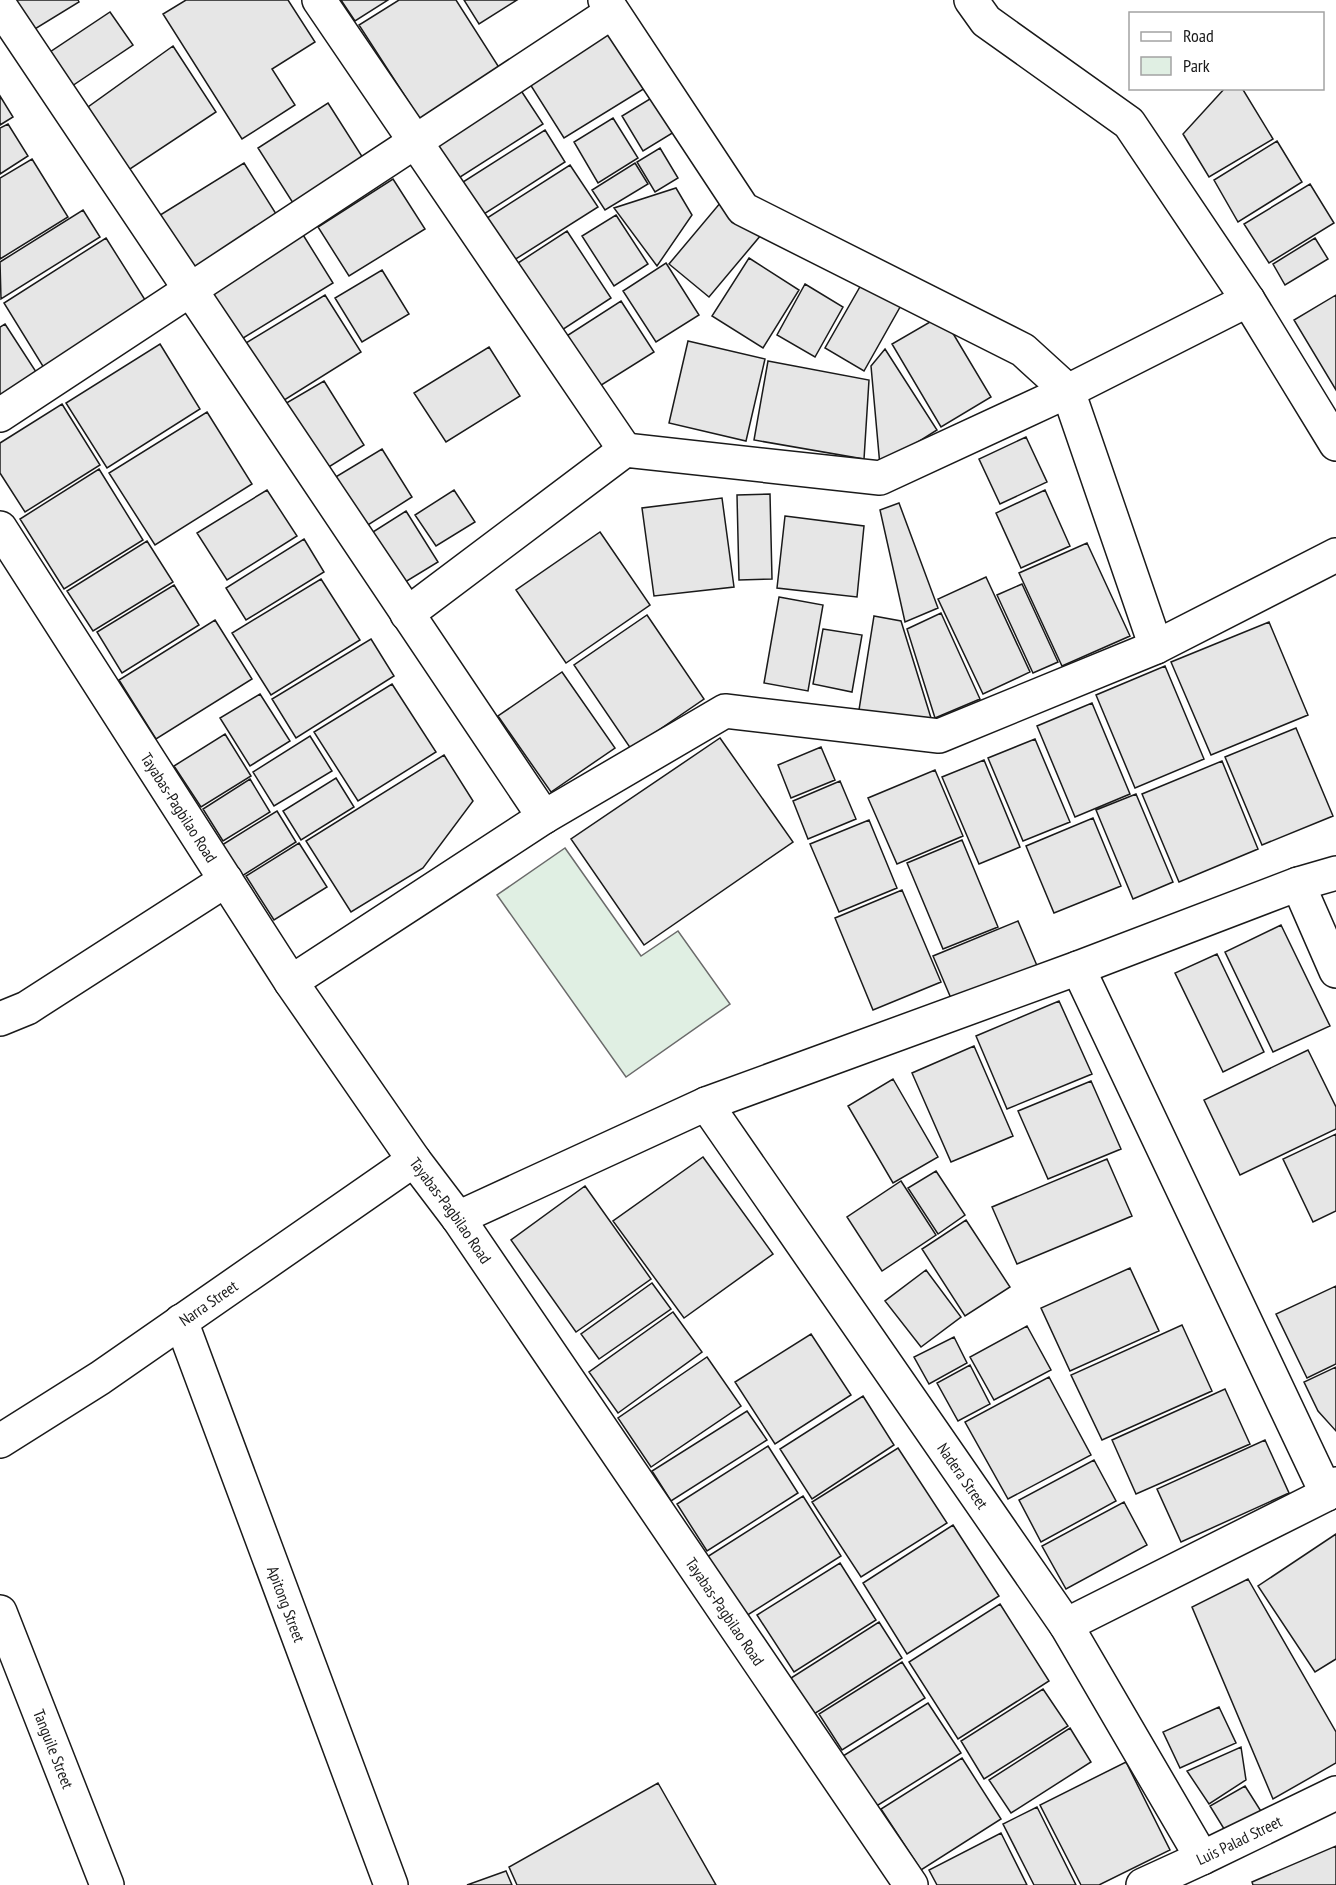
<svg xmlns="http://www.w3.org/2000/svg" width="1336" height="1885" font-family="'PT Sans Narrow',sans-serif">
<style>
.green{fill:#e0efe3;stroke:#6a6a6a;stroke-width:1.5}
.building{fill:#e6e6e6;stroke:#1a1a1a;stroke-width:1.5}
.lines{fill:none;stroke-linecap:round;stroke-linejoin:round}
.minor-casing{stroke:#1a1a1a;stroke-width:36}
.secondary-casing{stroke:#1a1a1a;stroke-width:36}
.minor{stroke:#fff;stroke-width:33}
.secondary{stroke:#fff;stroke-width:33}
.labels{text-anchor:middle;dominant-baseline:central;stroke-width:4.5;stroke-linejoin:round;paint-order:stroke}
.street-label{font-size:16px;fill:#1a1a1a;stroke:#fff}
</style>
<rect width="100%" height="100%" fill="#fff"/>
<!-- green -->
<path class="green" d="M 565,848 L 641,956 L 678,931 L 730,1004 L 626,1077 L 497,895 Z"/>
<!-- building -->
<path class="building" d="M 9,0 L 78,0 L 79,2 L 30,32 Z
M 186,0 L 288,0 L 315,42 L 272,69 L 295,105 L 242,139 L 163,14 Z
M 341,0 L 388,0 L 355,21 Z
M 399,0 L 456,0 L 500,69 L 421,121 L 359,25 Z
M 464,0 L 517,0 L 479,24 Z
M 110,12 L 133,45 L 72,86 L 50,52 Z
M 609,20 L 650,85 L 564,138 L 523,73 Z
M 173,46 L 216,112 L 127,171 L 88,107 Z
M 1225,88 L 1242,88 L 1273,139 L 1209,177 L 1183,134 Z
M 520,89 L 543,124 L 454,181 L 432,146 Z
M 658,94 L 679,129 L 643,151 L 622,116 Z
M 0,96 L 13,117 L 0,125 Z
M 328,103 L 363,158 L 293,203 L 258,148 Z
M 613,118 L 638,158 L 598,183 L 574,142 Z
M 8,124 L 28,156 L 0,174 L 0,128 Z
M 545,130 L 565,162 L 473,221 L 452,189 Z
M 1277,141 L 1302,182 L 1238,222 L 1214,180 Z
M 660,148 L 678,178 L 655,192 L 637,162 Z
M 32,159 L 68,217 L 0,259 L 0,178 Z
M 244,163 L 278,217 L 192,271 L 157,217 Z
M 635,163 L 648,184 L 605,210 L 592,190 Z
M 570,165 L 598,207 L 511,262 L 484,220 Z
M 393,179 L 425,229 L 349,276 L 318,227 Z
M 1310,184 L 1334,223 L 1269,263 L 1244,224 Z
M 676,188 L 692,215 L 657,266 L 614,208 Z
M 721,202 L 761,235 L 709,297 L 669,264 Z
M 83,210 L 100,237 L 1,299 L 0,262 Z
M 616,215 L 648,264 L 614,286 L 582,236 Z
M 300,230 L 333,283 L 240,340 L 207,288 Z
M 567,231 L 611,298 L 562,330 L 518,263 Z
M 106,238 L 147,303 L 44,368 L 4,303 Z
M 1315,238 L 1328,259 L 1285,285 L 1273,264 Z
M 749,258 L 799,290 L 763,348 L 712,316 Z
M 666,263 L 699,315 L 656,342 L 623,291 Z
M 382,270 L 409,314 L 362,342 L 335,298 Z
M 865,278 L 904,300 L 864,371 L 825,348 Z
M 805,284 L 843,307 L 815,357 L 777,335 Z
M 325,295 L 361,352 L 278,404 L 241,346 Z
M 1336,295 L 1336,390 L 1294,320 Z
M 621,301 L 654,352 L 595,389 L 562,339 Z
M 942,315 L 991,397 L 941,427 L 892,344 Z
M 5,324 L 40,378 L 0,403 L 0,327 Z
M 688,341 L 765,359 L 746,441 L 669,423 Z
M 160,344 L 200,409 L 107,468 L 66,403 Z
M 489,347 L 520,396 L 446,442 L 414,393 Z
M 885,349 L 937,430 L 880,466 L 871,366 Z
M 768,361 L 869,380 L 864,459 L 754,440 Z
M 324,381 L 364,445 L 324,470 L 283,405 Z
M 62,404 L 100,465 L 25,512 L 0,473 L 0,443 Z
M 207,412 L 252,484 L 155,545 L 109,473 Z
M 1026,437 L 1047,482 L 1000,504 L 979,459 Z
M 382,449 L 412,497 L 360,530 L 329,481 Z
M 99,469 L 143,540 L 64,589 L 20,519 Z
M 267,490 L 297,536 L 227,580 L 197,533 Z
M 454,490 L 475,522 L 436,546 L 415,515 Z
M 1045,490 L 1070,546 L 1021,568 L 996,513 Z
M 770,494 L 772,579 L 739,580 L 737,495 Z
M 722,498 L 734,587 L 654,596 L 642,508 Z
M 899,503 L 938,608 L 905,622 L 880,510 Z
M 406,511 L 438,562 L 397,587 L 365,537 Z
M 785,516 L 864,526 L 857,597 L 777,588 Z
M 600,532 L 650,605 L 566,663 L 516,590 Z
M 304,539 L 324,572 L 246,620 L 226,588 Z
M 147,541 L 173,582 L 93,631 L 67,591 Z
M 1087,543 L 1130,636 L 1062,666 L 1019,573 Z
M 986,577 L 1030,672 L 983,694 L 938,599 Z
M 321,579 L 360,640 L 271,695 L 232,633 Z
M 1022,584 L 1058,662 L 1033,673 L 997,595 Z
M 174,585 L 199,625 L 122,673 L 97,632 Z
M 779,597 L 823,605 L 808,691 L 764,683 Z
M 941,613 L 980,699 L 935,718 L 907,629 Z
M 647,615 L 704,699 L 631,749 L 574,665 Z
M 874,616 L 901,621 L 931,718 L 886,715 L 859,710 Z
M 215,620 L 252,679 L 156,739 L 119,680 Z
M 1269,622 L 1308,715 L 1211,755 L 1171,662 Z
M 823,629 L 862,635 L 852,692 L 813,684 Z
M 371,639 L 394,676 L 296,738 L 272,699 Z
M 1165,666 L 1204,759 L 1135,788 L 1096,695 Z
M 562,672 L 615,748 L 551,792 L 498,716 Z
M 392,684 L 436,752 L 358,801 L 314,732 Z
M 260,694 L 290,741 L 250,766 L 220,718 Z
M 1092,703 L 1130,794 L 1075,817 L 1037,726 Z
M 1296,728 L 1333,816 L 1262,845 L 1225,757 Z
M 225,734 L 251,776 L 201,807 L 174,766 Z
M 310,736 L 332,771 L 274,806 L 253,772 Z
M 720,738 L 793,842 L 644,945 L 571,839 Z
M 1035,739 L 1070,822 L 1023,841 L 988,758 Z
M 821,747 L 835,780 L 791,798 L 778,765 Z
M 444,755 L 473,801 L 423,868 L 351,912 L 306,841 Z
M 984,760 L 1020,847 L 979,864 L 942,777 Z
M 1222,761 L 1258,849 L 1179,882 L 1142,794 Z
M 935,770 L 963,836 L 897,864 L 868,798 Z
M 336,778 L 354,807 L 301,840 L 283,811 Z
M 250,779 L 270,812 L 223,841 L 203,809 Z
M 840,781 L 856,819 L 808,839 L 793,801 Z
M 1136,794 L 1173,882 L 1133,899 L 1096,810 Z
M 277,811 L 296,842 L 242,876 L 222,845 Z
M 1093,818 L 1121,886 L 1054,913 L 1026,846 Z
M 869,820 L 897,888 L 839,912 L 810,844 Z
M 962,840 L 998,927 L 943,949 L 907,863 Z
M 299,843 L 327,887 L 274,920 L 246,876 Z
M 902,890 L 941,982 L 873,1010 L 835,918 Z
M 1018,921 L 1038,968 L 953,1003 L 933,956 Z
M 1281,925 L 1330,1026 L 1273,1052 L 1225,952 Z
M 1217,954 L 1264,1052 L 1223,1072 L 1175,973 Z
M 1059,1001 L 1092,1074 L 1007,1109 L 976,1036 Z
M 974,1046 L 1013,1136 L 951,1162 L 912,1073 Z
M 1308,1050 L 1336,1107 L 1336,1129 L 1240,1175 L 1204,1100 Z
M 893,1079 L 938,1157 L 893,1183 L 848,1106 Z
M 1091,1081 L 1121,1149 L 1048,1179 L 1018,1111 Z
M 1336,1134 L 1336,1211 L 1313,1222 L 1283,1159 Z
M 703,1157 L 773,1254 L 684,1318 L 613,1221 Z
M 1107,1159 L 1132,1216 L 1017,1264 L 992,1207 Z
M 936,1171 L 965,1215 L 938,1234 L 908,1188 Z
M 901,1181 L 936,1235 L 882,1271 L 847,1217 Z
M 585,1186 L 651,1279 L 576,1332 L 511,1240 Z
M 966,1220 L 1010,1287 L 965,1316 L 922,1249 Z
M 1130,1268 L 1159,1331 L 1070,1371 L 1041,1308 Z
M 926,1270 L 961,1317 L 921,1347 L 885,1301 Z
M 652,1283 L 671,1309 L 599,1359 L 581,1334 Z
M 1336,1286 L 1336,1364 L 1307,1378 L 1276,1314 Z
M 673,1312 L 702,1352 L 618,1413 L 589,1372 Z
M 1182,1325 L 1212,1391 L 1102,1440 L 1071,1375 Z
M 1027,1326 L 1051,1370 L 994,1400 L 970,1357 Z
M 811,1334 L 851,1395 L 775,1444 L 735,1382 Z
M 954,1337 L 967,1363 L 929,1384 L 914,1357 Z
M 707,1357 L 741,1406 L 651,1467 L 618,1418 Z
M 970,1365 L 990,1404 L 958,1421 L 937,1383 Z
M 1336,1367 L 1336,1431 L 1318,1411 L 1304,1382 Z
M 1049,1377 L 1091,1455 L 1008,1499 L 965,1422 Z
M 1225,1389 L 1250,1444 L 1136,1494 L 1112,1440 Z
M 863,1396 L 894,1445 L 812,1499 L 780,1449 Z
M 747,1411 L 767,1440 L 671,1501 L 652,1471 Z
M 1265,1440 L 1289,1493 L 1181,1542 L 1157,1489 Z
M 768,1446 L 798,1493 L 707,1551 L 677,1504 Z
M 898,1448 L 947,1523 L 861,1577 L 812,1502 Z
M 1094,1460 L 1116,1501 L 1041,1542 L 1019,1500 Z
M 803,1496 L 841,1556 L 746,1616 L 707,1557 Z
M 1124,1502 L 1147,1545 L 1066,1589 L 1042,1546 Z
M 953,1525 L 999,1596 L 907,1654 L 863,1583 Z
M 1336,1534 L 1336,1659 L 1315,1672 L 1258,1586 Z
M 840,1563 L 876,1620 L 794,1672 L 757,1615 Z
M 1248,1579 L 1336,1732 L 1336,1763 L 1273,1799 L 1192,1607 Z
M 1000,1604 L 1049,1681 L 958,1739 L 909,1662 Z
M 879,1622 L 902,1658 L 814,1714 L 791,1678 Z
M 902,1662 L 925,1698 L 842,1750 L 819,1714 Z
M 1043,1689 L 1068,1726 L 984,1779 L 961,1741 Z
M 928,1703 L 961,1753 L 875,1807 L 843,1756 Z
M 1219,1707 L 1236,1743 L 1180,1768 L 1163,1732 Z
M 1070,1728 L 1091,1762 L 1011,1813 L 989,1780 Z
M 1241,1747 L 1246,1780 L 1209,1804 L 1187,1771 Z
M 962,1758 L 1001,1819 L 921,1870 L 881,1809 Z
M 1126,1762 L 1170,1850 L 1099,1885 L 1081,1885 L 1040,1805 Z
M 658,1783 L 716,1885 L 517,1885 L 509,1867 Z
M 1245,1786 L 1264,1816 L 1229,1837 L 1210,1806 Z
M 1037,1807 L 1076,1885 L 1034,1885 L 1003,1824 Z
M 1001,1833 L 1027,1885 L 937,1885 L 929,1870 Z
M 1336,1846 L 1336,1885 L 1253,1885 L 1252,1882 Z
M 506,1871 L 512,1885 L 467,1885 Z"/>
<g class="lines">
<defs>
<g id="minor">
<path d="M 319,0 L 625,450"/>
<path d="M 605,0 L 743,209 L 1023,350 L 1068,391 L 1156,647"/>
<path d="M 971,0 L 986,21 L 1129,123 L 1248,300 L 1336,444"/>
<path d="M 0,6 L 544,817"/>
<path d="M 0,415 L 612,12"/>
<path d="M 407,614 L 625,450 L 880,478 L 1068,391 L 1248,300"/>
<path d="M 1298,884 L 1336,971"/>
<path d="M 1078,968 L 1327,1494"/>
<path d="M 291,982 L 544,817 L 725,711 L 939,736 L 1156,647 L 1336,555"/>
<path d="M 0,1019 L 27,1008 L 226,880"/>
<path id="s1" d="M 706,1104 L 1066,1625 L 1202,1858"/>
<path d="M 458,1218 L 706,1104 L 1078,968 L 1298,884 L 1336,873"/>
<path id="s2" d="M 181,1321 L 391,1885"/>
<path id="s3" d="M 0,1441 L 100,1378 L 414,1160"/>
<path id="s4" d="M 0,1612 L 107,1885"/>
<path d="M 1066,1625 L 1327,1494 L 1336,1484"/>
</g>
<g id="secondary">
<path id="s5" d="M 0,528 L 291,982 L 414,1160 L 458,1218 L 911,1885"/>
<path id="s6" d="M 1143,1885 L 1202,1858 L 1336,1793"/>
</g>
</defs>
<!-- minor casing -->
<use href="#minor" class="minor-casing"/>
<!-- secondary casing -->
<use href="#secondary" class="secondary-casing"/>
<!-- minor -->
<use href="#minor" class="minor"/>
<!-- secondary -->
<use href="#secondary" class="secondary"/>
</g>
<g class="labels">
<!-- street labels -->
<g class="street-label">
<text stroke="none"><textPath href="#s5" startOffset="332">Tayabas-Pagbilao Road</textPath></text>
<text stroke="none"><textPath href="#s5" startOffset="818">Tayabas-Pagbilao Road</textPath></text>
<text stroke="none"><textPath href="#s3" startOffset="250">Narra Street</textPath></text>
<text stroke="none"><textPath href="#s1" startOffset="452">Nadera Street</textPath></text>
<text stroke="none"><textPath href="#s2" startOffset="302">Apitong Street</textPath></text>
<text stroke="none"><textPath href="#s5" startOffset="1304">Tayabas-Pagbilao Road</textPath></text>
<text stroke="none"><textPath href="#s4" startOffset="147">Tanguile Street</textPath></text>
<text stroke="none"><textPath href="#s6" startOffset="106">Luis Palad Street</textPath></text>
</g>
</g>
<!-- legend -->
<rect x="1129" y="12" width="195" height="78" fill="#ffffff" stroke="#a3a3a3" stroke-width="1.5"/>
<rect x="1141" y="32" width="30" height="9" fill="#ffffff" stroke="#a3a3a3" stroke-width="1.5"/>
<text x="1183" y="42" font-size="18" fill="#1a1a1a">Road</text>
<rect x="1141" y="57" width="30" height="18" fill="#e0efe3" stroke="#a3a3a3" stroke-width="1.5"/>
<text x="1183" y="72" font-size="18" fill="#1a1a1a">Park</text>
</svg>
